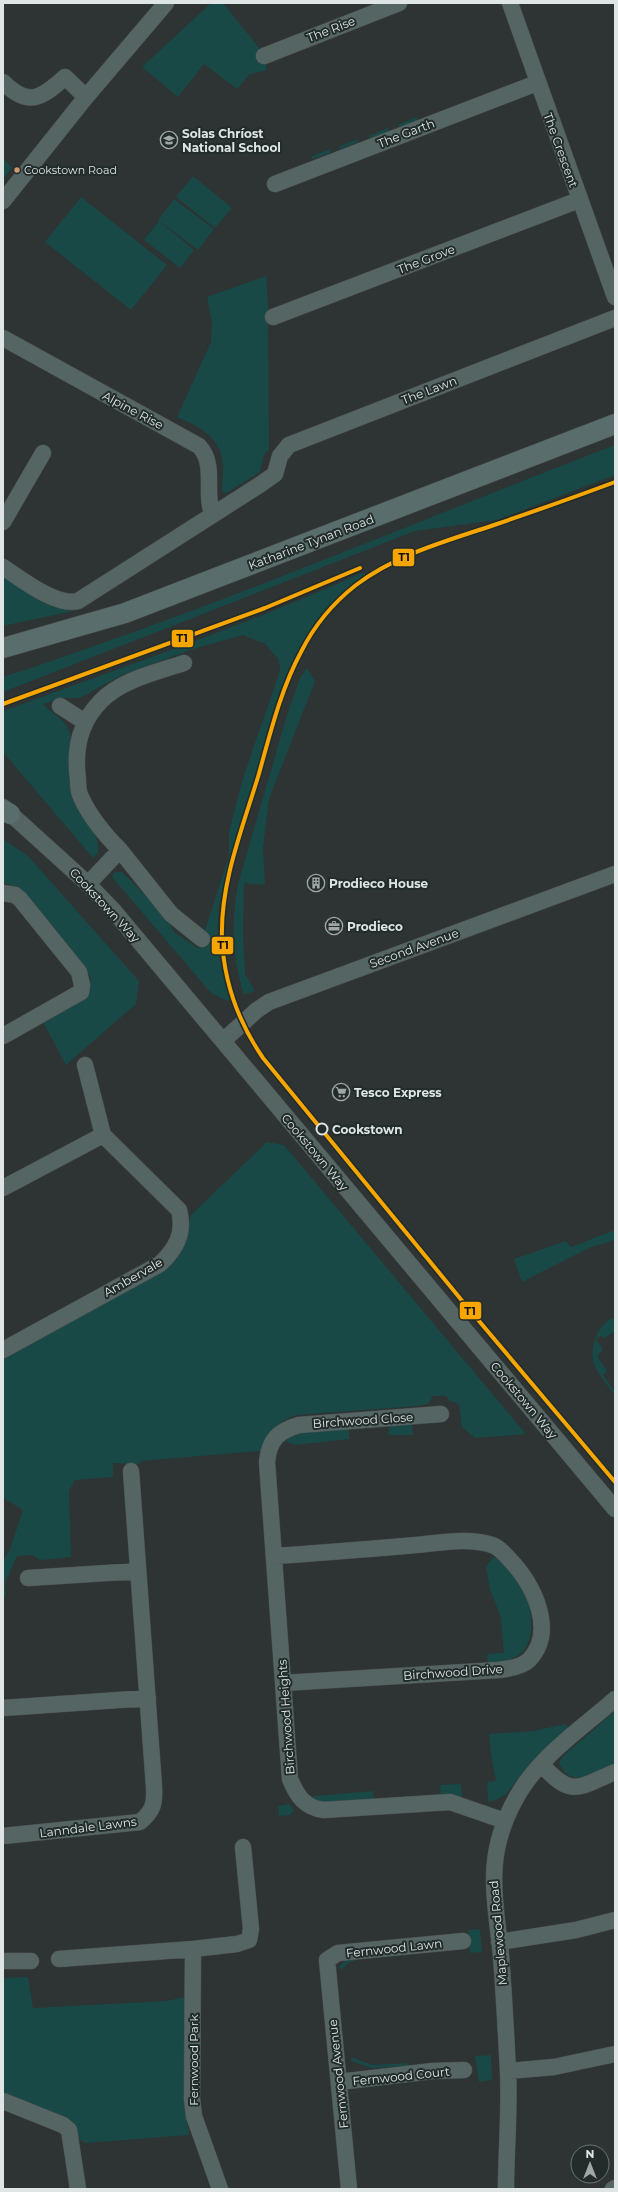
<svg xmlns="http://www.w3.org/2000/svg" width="618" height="2192" font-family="Montserrat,sans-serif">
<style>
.green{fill:#184947}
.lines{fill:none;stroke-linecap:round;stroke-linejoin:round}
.minor-casing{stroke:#4b4f4e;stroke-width:17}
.major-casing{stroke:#4b4f4e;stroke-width:21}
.minor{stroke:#556564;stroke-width:16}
.major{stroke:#586d6c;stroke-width:20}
.tram-1-casing{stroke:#212c2b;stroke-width:7}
.tram-1{stroke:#f7a600;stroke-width:4}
.bus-dot{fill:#cd976f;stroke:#212c2b;stroke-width:1.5}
.stop-dot{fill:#212c2b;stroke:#dee5e4;stroke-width:2}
.labels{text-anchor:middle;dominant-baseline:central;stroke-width:4;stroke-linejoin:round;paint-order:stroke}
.bus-label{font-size:11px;fill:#dee5e4;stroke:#212c2b;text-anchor:start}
.street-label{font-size:12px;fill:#dee5e4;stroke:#212c2b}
.poi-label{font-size:12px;font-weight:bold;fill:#dee5e4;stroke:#212c2b;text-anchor:start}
.stop-label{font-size:12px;font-weight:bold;fill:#dee5e4;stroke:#212c2b;text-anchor:start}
.line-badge{stroke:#212c2b;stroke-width:1.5}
.pale-badge-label{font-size:11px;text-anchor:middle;font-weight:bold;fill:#111}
</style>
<rect width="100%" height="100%" fill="#2e3333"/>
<!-- green -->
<path class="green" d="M 211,3 L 223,3 L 264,54 L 267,70 L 250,74 L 237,89 L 204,64 L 178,97 L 142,67 Z
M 417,117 L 417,121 L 400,127 L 397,125 Z
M 388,128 L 388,132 L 371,138 L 368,136 Z
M 358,139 L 358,142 L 341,149 L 338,147 Z
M 330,149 L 330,153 L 313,159 L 310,157 Z
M 3,158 L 12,168 L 3,179 Z
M 193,176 L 232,208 L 215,228 L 176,197 Z
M 81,197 L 167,265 L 131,310 L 45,242 Z
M 174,199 L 214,229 L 198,250 L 158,220 Z
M 159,221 L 194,250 L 180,268 L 144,240 Z
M 266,276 L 268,305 L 269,449 L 264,454 L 260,472 L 226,493 L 222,491 C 222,483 223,475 223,466 C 222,438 200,427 177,417 L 211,342 L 212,324 L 207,297 Z
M 615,445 L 615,475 L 497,520 L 415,531 L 3,692 L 3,677 C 211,610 411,523 615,445 Z
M 364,572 L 365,575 C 341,595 319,617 302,644 C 275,688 264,748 249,798 C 238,838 221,877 218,918 C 216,946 222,973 230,999 L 227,1001 L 211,993 L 112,877 L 115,872 L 122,872 L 165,915 L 174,932 L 199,949 L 229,856 L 229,831 L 244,775 L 280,671 L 279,660 L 265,644 L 243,635 L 193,649 L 120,676 L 80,698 L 64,698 L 43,704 C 51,713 67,720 70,733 C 76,753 65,776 72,797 C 78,816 101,831 98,852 L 93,858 L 3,752 L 3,711 C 124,667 247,625 364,572 Z
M 3,573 L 73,611 L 3,626 Z
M 307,668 L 315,681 L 269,799 L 263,848 L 265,885 L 244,883 L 243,931 L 245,974 L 255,991 L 244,995 C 232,956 231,924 238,884 L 287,715 L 300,678 Z
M 3,839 L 28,856 L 139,981 L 136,1004 L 66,1065 L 43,1022 L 87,996 L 91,978 L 19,887 L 3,883 Z
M 267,1142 L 284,1145 L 526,1434 L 475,1438 L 462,1427 L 459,1404 L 450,1401 L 446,1396 L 433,1396 L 428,1404 L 417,1406 L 296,1415 C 270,1426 273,1430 260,1451 L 141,1461 L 140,1464 L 113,1463 L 113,1477 L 75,1480 L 69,1491 L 71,1557 L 40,1560 L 33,1555 L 17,1556 L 5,1583 L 6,1595 L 3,1599 L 3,1561 L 10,1549 L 23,1510 L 3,1498 L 3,1355 L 170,1266 L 183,1249 L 191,1215 Z
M 615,1230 L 615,1240 L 589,1248 L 522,1282 L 514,1259 L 566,1241 L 571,1247 Z
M 612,1318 L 615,1319 L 615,1331 L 605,1338 L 601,1336 L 596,1339 L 603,1350 L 597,1356 L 607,1371 L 603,1375 L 615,1392 L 615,1395 C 608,1386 598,1375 594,1364 C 589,1348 597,1326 612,1318 Z
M 412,1424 L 413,1435 L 388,1435 L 389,1426 Z
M 349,1428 L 349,1439 L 295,1445 L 285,1441 L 291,1435 L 299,1432 Z
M 493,1557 L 497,1558 C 505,1567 517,1577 524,1588 C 529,1597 530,1607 531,1617 C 533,1652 520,1660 488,1664 L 487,1654 L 504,1653 L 501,1618 L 490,1589 L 486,1567 Z
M 615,1711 L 615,1766 C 594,1773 571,1790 559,1763 L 562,1757 Z
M 565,1724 L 569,1728 L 530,1764 L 506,1794 L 496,1800 L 488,1802 L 487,1782 L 496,1781 L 491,1755 L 489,1734 L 533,1731 Z
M 461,1784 L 462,1797 L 441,1796 L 440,1785 Z
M 373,1791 L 374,1801 L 331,1805 L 311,1799 L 314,1796 Z
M 289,1804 L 294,1810 L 290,1815 L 279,1816 L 278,1806 Z
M 480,1929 L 482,1952 L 470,1953 L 468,1930 Z
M 399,1953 L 401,1956 L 359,1959 L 348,1963 L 342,1970 L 339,1967 L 347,1959 Z
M 28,1977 L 33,2008 L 166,2001 L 185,1997 L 185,2096 L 189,2135 L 85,2143 L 79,2139 L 74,2123 L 67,2118 L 3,2094 L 3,1978 Z
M 491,2055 L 492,2080 L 479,2082 L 475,2056 Z
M 351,2057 L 372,2065 L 409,2063 L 408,2066 L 372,2068 L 351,2061 Z"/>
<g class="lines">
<defs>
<path id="minor" d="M 510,3 L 615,297
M 264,56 L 399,3
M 3,82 C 28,107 41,99 65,77 L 86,97
M 275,184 L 537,83
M 3,201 L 86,97 L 166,3
M 273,317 L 579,200
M 3,338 L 199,446 C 217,465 203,493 213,515
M 3,522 L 43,453
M 3,567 C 21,579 57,607 78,601 L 261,484 L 275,474 L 280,456 L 289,445 L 615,318
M 60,706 L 85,722
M 3,807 L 88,884 L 113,910 L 615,1509
M 120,850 L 171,914 L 202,939
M 88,884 L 120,850 C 105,835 90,817 81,797 C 78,792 78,785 78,779 C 74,750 80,722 101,701 C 121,680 157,672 184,663
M 3,893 L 15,895 L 20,899 L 79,972 L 82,985 L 81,992 L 3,1036
M 224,1040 L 257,1010 L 269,1002 L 615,874
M 3,1188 L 103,1135
M 3,1350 L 160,1264 C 176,1249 185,1233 179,1210 L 103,1135 L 85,1065
M 441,1414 L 299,1425 C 278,1431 269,1440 267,1462 L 290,1779 C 297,1796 305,1808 324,1810 L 450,1802 L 505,1821
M 274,1556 C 322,1553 369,1549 416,1545 C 439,1543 469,1537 492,1545 C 499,1547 505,1554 510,1560 C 533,1583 557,1631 529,1660 C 522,1667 508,1669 498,1670 L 283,1683
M 28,1578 L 138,1571
M 3,1708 L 148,1698
M 541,1764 C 572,1798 577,1788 615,1772
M 3,1836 L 140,1822 C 153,1811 155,1804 154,1787 L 131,1471
M 499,1942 L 576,1930 L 615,1920
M 59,1959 L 193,1949
M 3,1961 L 31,1961
M 508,2071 L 554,2067 L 615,2054
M 339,2082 L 433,2071 L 464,2070
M 3,2101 L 63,2125 L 69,2130 L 78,2189
M 220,2189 L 194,2116 L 192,2099 L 193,1949 L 237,1944 L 249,1940 L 251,1929 L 243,1847
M 349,2189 L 327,1960 L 338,1953 L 463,1941
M 506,2189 C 506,2150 510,2110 508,2071 C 506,2033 504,1994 501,1956 C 495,1896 484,1857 515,1800 C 537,1758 580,1730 615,1699
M 613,2189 L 615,2188"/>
<path id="major" d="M 3,648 L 125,613 L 615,424
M 3,810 L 10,814"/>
</defs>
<!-- minor casing -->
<use href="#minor" class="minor-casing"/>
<!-- major casing -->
<use href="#major" class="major-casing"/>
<!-- minor -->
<use href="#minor" class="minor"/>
<!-- major -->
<use href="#major" class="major"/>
<defs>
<path id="tram-1" d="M 615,482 C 575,497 535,511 494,525 C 447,541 397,554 356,585 C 333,603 314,626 301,652 C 280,691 270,735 258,777 C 242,829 220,884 222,939 C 224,982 239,1023 263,1058 L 468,1308 L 615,1482
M 3,704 L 265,608 L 360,568"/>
</defs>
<!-- tram-1 casing -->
<use href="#tram-1" class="tram-1-casing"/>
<!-- tram-1 -->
<use href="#tram-1" class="tram-1"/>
</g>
<!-- icons -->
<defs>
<symbol id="school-ring" viewBox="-11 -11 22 22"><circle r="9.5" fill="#212c2b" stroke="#a0a7a6" stroke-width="1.5"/><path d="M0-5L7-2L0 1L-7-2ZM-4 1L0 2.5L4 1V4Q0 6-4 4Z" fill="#a0a7a6"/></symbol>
<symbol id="building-ring" viewBox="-11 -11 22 22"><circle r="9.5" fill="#212c2b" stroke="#a0a7a6" stroke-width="1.5"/><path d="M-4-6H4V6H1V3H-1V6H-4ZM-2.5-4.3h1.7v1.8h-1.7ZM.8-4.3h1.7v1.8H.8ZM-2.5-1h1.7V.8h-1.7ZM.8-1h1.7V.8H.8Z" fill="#a0a7a6"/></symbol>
<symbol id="office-ring" viewBox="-11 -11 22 22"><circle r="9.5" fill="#212c2b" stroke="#a0a7a6" stroke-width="1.5"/><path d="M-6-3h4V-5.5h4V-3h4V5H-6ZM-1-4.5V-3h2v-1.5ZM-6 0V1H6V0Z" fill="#a0a7a6"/></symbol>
<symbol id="supermarket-ring" viewBox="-11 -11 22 22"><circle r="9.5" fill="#212c2b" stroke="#a0a7a6" stroke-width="1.5"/><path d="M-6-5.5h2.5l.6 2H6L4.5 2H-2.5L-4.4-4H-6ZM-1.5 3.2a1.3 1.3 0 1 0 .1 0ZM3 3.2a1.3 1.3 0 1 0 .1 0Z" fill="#a0a7a6"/></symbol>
</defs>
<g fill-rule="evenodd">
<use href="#school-ring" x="159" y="130" width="20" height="20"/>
<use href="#building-ring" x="306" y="873" width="20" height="20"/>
<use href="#office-ring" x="324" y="916" width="20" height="20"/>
<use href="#supermarket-ring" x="331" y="1082" width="20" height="20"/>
</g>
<!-- markers -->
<circle class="bus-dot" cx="17" cy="170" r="3.5"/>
<circle class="stop-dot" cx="322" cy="1129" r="5.5"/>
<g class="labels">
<!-- bus labels -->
<g class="bus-label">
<text x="24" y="170">Cookstown Road</text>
</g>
<!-- street labels -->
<g class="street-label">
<text transform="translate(331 29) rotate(-21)">The Rise</text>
<text transform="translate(406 133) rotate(-21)">The Garth</text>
<text transform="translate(561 150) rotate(70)">The Crescent</text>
<text transform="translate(426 259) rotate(-21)">The Grove</text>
<text transform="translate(429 390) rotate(-21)">The Lawn</text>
<text transform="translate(133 410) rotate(28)">Alpine Rise</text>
<text transform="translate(311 542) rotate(-21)">Katharine Tynan Road</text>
<text transform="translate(105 905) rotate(47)">Cookstown Way</text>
<text transform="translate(414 948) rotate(-20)">Second Avenue</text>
<text transform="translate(315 1152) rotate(50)">Cookstown Way</text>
<text transform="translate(133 1277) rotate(-30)">Ambervale</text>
<text transform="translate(524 1400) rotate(50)">Cookstown Way</text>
<text transform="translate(363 1420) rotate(-4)">Birchwood Close</text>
<text transform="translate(453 1672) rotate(-4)">Birchwood Drive</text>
<text transform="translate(286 1717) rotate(-94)">Birchwood Heights</text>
<text transform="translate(88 1827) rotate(-7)">Lanndale Lawns</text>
<text transform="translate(498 1933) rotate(-95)">Maplewood Road</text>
<text transform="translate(394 1948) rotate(-6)">Fernwood Lawn</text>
<text transform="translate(193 2060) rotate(-90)">Fernwood Park</text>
<text transform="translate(338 2074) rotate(-96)">Fernwood Avenue</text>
<text transform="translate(401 2076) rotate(-6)">Fernwood Court</text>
</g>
<!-- poi labels -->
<g class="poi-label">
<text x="182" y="133">Solas Chríost<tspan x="182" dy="14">National School</tspan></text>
<text x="329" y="883">Prodieco House</text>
<text x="347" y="926">Prodieco</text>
<text x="354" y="1092">Tesco Express</text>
</g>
<!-- stop labels -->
<g class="stop-label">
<text x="332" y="1129">Cookstown</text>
</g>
</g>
<g class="line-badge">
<rect x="392" y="548" width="23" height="19" rx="4" fill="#f7a600"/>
<rect x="171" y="629" width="23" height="19" rx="4" fill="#f7a600"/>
<rect x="211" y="936" width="23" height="19" rx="4" fill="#f7a600"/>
<rect x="459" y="1301" width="23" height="19" rx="4" fill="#f7a600"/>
</g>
<g class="pale-badge-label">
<text x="404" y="561">T1</text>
<text x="182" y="642">T1</text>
<text x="223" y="949">T1</text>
<text x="470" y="1315">T1</text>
</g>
<!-- border -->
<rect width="618" height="2192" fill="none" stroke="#dee5e4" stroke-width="8"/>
<!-- north arrow -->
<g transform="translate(590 2164)"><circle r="19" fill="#212c2b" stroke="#6d7675"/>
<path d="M0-3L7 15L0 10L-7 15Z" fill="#a0a7a6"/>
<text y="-6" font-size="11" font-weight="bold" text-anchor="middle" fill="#dee5e4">N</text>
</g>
</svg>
